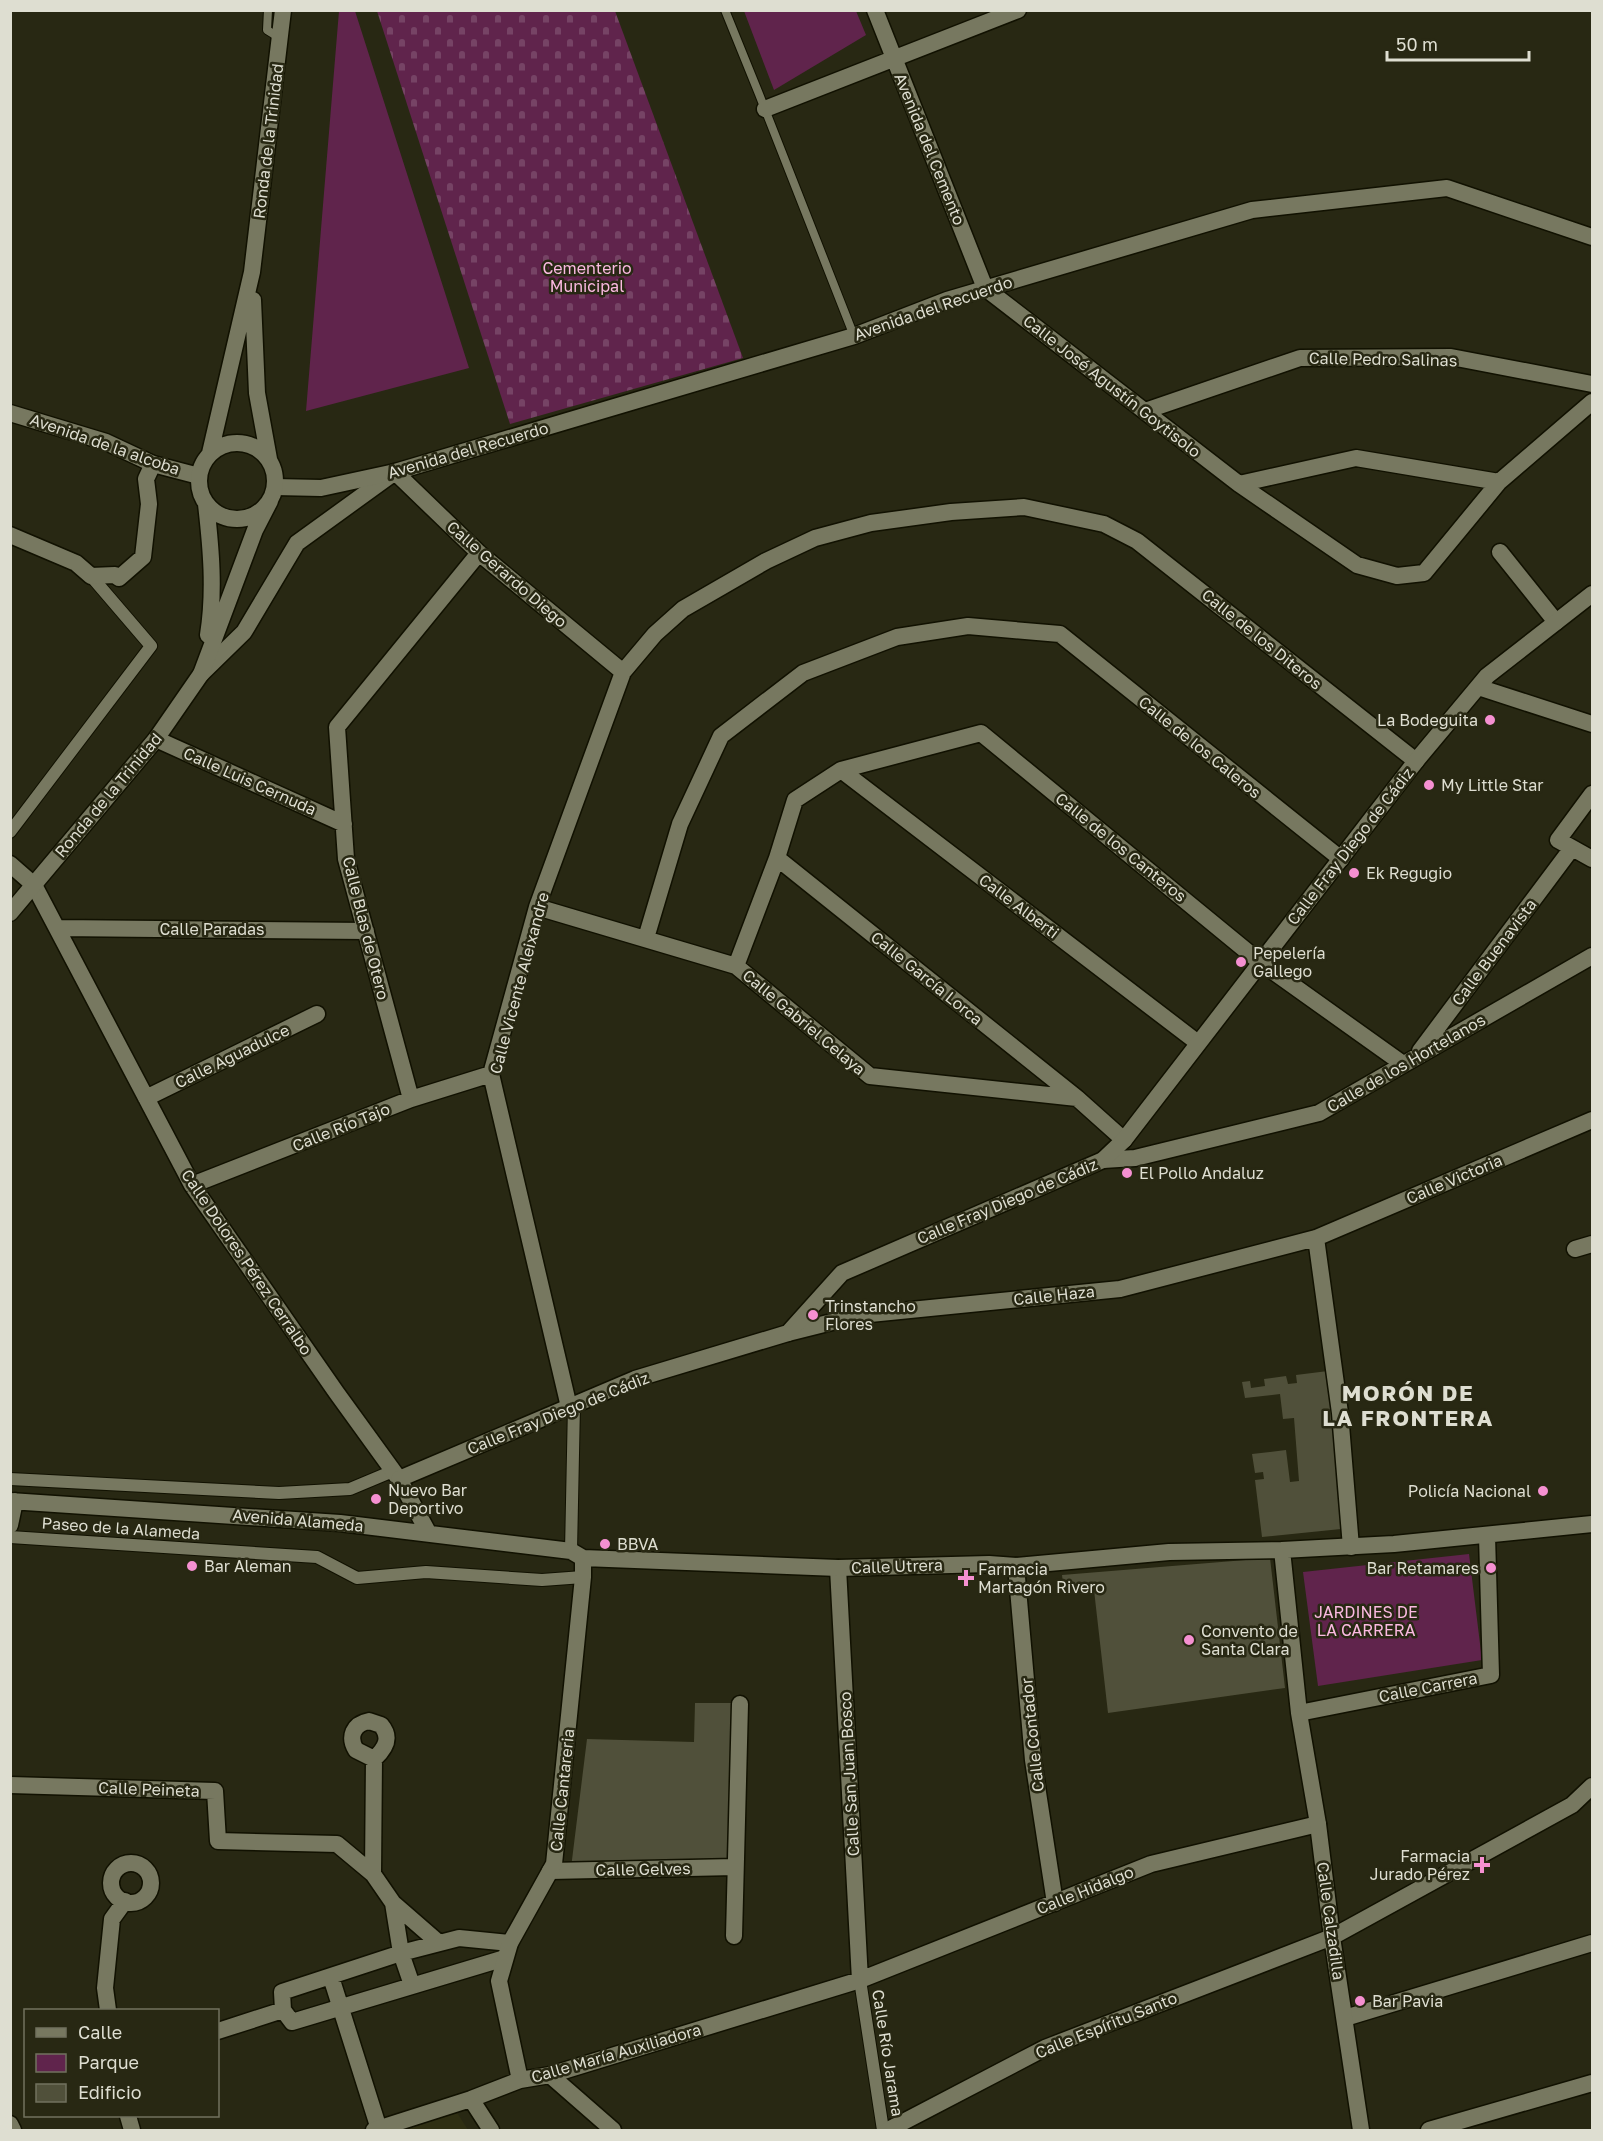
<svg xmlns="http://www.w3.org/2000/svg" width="1603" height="2141" font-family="'Golos Text',sans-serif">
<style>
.built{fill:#2f2f13}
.cemetery{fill:url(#cemetery-stones)}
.green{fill:#60244c}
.building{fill:#50503a}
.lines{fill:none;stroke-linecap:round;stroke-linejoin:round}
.service-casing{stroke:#111101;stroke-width:10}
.pedestrian-casing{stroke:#111101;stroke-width:14}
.minor-casing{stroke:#111101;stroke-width:19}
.tertiary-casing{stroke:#111101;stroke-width:19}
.secondary-casing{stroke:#111101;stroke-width:19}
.service{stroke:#777860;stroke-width:8}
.pedestrian{stroke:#777860;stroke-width:12}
.minor{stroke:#777860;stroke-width:16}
.tertiary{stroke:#777860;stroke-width:16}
.secondary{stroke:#777860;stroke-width:16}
.poi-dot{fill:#f590d1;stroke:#282813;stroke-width:2}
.labels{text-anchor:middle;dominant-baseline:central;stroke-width:5;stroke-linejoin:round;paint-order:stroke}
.street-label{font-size:16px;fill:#deded1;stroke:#282813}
.park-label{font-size:16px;fill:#fbb9e1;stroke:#282813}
.poi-label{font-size:16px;fill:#deded1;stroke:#282813;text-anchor:start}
.district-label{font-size:22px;font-weight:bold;letter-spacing:1.5px;fill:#deded1;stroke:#282813}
</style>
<defs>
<pattern id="cemetery-stones" width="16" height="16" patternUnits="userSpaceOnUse" patternTransform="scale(1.5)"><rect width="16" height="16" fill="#60244c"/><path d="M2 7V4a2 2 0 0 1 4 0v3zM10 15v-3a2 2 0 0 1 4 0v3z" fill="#764365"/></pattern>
</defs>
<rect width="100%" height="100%" fill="#282813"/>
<!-- built -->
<path class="built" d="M 456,2111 L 468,2130 L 399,2130 Z"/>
<!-- cemetery -->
<path class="cemetery" d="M 377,11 L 615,11 L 743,358 L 510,424 Z"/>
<!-- green -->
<path class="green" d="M 339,11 L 355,11 L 469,368 L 306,411 Z
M 744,11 L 856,11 L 866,35 L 774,90 Z
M 1469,1554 L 1482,1660 L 1318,1686 L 1303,1572 Z"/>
<!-- building -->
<path class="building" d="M 1328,1371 L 1341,1529 L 1262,1537 L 1255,1480 L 1264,1479 L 1263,1472 L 1255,1473 L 1252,1454 L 1286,1450 L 1290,1482 L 1299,1481 L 1294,1418 L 1283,1419 L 1280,1394 L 1245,1398 L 1242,1382 L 1250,1381 L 1251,1388 L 1265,1386 L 1264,1379 L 1286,1376 L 1288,1384 L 1297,1383 L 1296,1375 Z
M 1270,1558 L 1285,1688 L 1108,1713 L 1094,1590 L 1064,1592 L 1062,1575 Z
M 695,1703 L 734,1703 L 731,1862 L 571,1868 L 587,1739 L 694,1742 Z"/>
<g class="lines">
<defs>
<path id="service" d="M 268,10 L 267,30 L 280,38
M 725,10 L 759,94 L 854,336"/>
<path id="pedestrian" d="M 10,832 L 151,646 L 91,576
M 10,1479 L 279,1493 L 350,1489 L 393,1471
M 10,1537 L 317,1557 L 357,1578 L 426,1572 L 542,1580 L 583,1577
M 571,1551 L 574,1405
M 860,1980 L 883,2130"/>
<path id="minor" d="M 875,10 L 985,288 L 1239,484 L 1357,565 L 1397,576 L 1424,573 L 1499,482 L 1592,402
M 765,109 L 1018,10
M 1145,411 L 1300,358 L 1451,357 L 1592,384
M 1239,484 L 1356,458 L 1499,482
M 10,535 L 76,563 L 91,576 L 115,575 L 119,578 L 143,557 L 149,504 L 146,479 L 153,464
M 1500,552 L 1556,622
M 201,674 L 244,632 L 297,543 L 395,472 L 479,553 L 623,672
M 156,739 L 344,824
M 841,770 L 1198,1043
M 1592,794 L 1558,840 L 1592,859
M 777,858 L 1077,1098 L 1124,1140
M 34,885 L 192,1185 L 336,1392 L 399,1479
M 537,907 L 736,966 L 870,1076 L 1077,1098
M 58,928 L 366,931
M 646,938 L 680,824 L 721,736 L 803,673 L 897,637 L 968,626 L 1060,634 L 1341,859
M 736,966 L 777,858 L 795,800 L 841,770 L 981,733 L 1260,962 L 1403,1064
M 1420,1051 L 1572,848
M 146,1098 L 317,1014
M 411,1099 L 346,859 L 337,727 L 479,553
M 1103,1160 L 1135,1158 L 1319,1113 L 1592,956
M 192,1185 L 411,1099 L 491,1074
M 1316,1238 L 1340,1413 L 1351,1547
M 1575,1249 L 1592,1244
M 788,1333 L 860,1315 L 1120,1289 L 1316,1238 L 1592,1120
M 569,1407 L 491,1074 L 537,907 L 623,672 L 655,634 L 683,609 L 766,561 L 815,538 L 871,523 L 951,512 L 1024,507 L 1104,524 L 1137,541 L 1416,761
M 1016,1566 L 1033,1760 L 1055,1903
M 838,1568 L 860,1980
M 369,1721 L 381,1725 C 392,1738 385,1749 374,1759 L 356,1750 C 348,1737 353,1724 369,1721 Z
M 10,1785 L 215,1791 L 218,1841 L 337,1844 L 373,1874 L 393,1903 L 439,1943
M111 1883a20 20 0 1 1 40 0a20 20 0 1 1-40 0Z
M 550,1871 L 735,1867
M 373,1874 L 374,1759
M 393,1903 L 401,1953 L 412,1985
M 734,1936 L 740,1704
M 331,1977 L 379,2129
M 108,2010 L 105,1988 L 112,1919 L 125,1901
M 283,2010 L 282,1992 L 401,1953 L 459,1938 L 510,1943
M 283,2010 L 292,2022 L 505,1958
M 1345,2018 L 1592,1943
M 218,2031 L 283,2010
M 550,2075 L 860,1980 L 1151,1864 L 1318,1824
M 128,2116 L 132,2130"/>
<path id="tertiary" d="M 10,413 L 106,442 L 153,464 L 199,476
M 275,487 L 321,488 L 395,472 L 854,336 L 947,300 L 1252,210 L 1447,188 L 1592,237
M 1478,687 L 1592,724
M 10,864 L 34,885
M 10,1501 L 340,1523 L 571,1551 L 583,1558 L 838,1568 L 989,1564 L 1016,1566 L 1169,1552 L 1282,1550 L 1394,1544 L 1592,1524
M 10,1525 L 15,1501
M 428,1532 L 399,1479 L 635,1379 L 788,1333 L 842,1273 L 1103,1160 L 1124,1140 L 1416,761 L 1487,676 L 1592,594
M 1282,1550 L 1299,1713 L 1318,1824 L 1332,1937 L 1361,2130
M 1299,1713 L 1491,1675 L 1487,1536
M 520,2080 L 499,1981 L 510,1943 L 554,1864 L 583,1577 L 583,1558
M 471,2099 L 491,2130
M 10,2124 L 13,2130
M 374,2130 L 471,2099 L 520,2080 L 550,2075 L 613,2130
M 888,2130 L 1045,2048 L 1332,1937 L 1572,1805 L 1592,1786
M 1429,2130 L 1592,2083"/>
<path id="secondary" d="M 253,300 L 257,393 L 269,459
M199 481a38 38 0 1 1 76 0a38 38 0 1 1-76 0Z
M 210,453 L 252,272 L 283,10
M 206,504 C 211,548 215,591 208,635
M 10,913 L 156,739 L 201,674 L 255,530 L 270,501"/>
</defs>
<!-- service casing -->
<use href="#service" class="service-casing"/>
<!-- pedestrian casing -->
<use href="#pedestrian" class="pedestrian-casing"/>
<!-- minor casing -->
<use href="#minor" class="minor-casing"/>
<!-- tertiary casing -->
<use href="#tertiary" class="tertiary-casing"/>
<!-- secondary casing -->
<use href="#secondary" class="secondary-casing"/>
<!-- service -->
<use href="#service" class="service"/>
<!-- pedestrian -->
<use href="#pedestrian" class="pedestrian"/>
<!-- minor -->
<use href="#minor" class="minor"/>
<!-- tertiary -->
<use href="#tertiary" class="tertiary"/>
<!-- secondary -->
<use href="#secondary" class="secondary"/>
</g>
<!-- markers -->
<g class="poi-dot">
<circle cx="1490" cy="720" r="6"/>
<circle cx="1429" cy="785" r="6"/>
<circle cx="1354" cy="873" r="6"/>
<circle cx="1241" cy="962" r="6"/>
<circle cx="1127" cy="1173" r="6"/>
<circle cx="813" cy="1315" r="6"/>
<circle cx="1543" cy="1491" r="6"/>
<circle cx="376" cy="1499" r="6"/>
<circle cx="605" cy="1544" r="6"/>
<circle cx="192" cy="1566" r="6"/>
<circle cx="1491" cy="1568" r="6"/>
<path d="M963 1569h6v6h6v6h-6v6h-6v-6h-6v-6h6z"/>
<circle cx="1189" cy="1640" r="6"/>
<path d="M1479 1856h6v6h6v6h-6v6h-6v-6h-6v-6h6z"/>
<circle cx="1360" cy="2001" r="6"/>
</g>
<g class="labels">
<!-- street labels -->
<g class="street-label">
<text transform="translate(268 141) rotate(-83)">Ronda de la Trinidad</text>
<text transform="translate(930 149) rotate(68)">Avenida del Cemento</text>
<text transform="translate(933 308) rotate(-19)">Avenida del Recuerdo</text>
<text transform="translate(1383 359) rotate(1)">Calle Pedro Salinas</text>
<text transform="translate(1112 386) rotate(38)">Calle José Agustín Goytisolo</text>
<text transform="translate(105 444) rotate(19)">Avenida de la alcoba</text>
<text transform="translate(468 450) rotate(-16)">Avenida del Recuerdo</text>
<text transform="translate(507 574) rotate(41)">Calle Gerardo Diego</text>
<text transform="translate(1262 639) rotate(39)">Calle de los Diteros</text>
<text transform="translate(1200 747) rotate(39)">Calle de los Caleros</text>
<text transform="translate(250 781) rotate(24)">Calle Luis Cernuda</text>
<text transform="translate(108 795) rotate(-50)">Ronda de la Trinidad</text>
<text transform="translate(1350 846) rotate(-52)">Calle Fray Diego de Cádiz</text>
<text transform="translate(1121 847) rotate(39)">Calle de los Canteros</text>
<text transform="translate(1019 906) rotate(37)">Calle Alberti</text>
<text transform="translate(366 928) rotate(76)">Calle Blas de Otero</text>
<text x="212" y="929">Calle Paradas</text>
<text transform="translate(1494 952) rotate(-53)">Calle Buenavista</text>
<text transform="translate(927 978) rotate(39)">Calle García Lorca</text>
<text transform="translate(519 983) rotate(-75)">Calle Vicente Aleixandre</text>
<text transform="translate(804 1022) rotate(40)">Calle Gabriel Celaya</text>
<text transform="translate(232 1056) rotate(-26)">Calle Aguadulce</text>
<text transform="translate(1406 1063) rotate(-30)">Calle de los Hortelanos</text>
<text transform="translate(341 1127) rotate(-22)">Calle Río Tajo</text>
<text transform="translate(1454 1179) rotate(-23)">Calle Victoria</text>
<text transform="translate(1007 1201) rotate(-23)">Calle Fray Diego de Cádiz</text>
<text transform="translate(247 1262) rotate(56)">Calle Dolores Pérez Cerralbo</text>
<text transform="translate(1054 1295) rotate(-6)">Calle Haza</text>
<text transform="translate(558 1413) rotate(-22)">Calle Fray Diego de Cádiz</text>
<text transform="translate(298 1520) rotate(5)">Avenida Alameda</text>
<text transform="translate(121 1528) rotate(4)">Paseo de la Alameda</text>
<text transform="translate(897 1566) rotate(-2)">Calle Utrera</text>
<text transform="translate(1428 1687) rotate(-11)">Calle Carrera</text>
<text transform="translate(1032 1735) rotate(-96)">Calle Contador</text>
<text transform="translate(849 1774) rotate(-93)">Calle San Juan Bosco</text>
<text transform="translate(149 1789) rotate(2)">Calle Peineta</text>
<text transform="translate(562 1790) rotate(-84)">Calle Cantareria</text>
<text transform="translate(643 1869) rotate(-1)">Calle Gelves</text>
<text transform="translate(1085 1890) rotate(-22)">Calle Hidalgo</text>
<text transform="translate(1331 1921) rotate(82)">Calle Calzadilla</text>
<text transform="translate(1106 2025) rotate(-22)">Calle Espíritu Santo</text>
<text transform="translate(616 2053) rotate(-16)">Calle María Auxiliadora</text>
<text transform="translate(888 2053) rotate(81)">Calle Río Jarama</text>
</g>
<!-- park labels -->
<g class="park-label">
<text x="587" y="268">Cementerio<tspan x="587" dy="18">Municipal</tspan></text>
<text x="1366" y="1612">JARDINES DE<tspan x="1366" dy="18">LA CARRERA</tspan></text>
</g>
<!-- poi labels -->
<g class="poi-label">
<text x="1478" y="720" text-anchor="end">La Bodeguita</text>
<text x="1441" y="785">My Little Star</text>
<text x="1366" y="873">Ek Regugio</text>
<text x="1253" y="953">Pepelería<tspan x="1253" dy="18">Gallego</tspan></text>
<text x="1139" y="1173">El Pollo Andaluz</text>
<text x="825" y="1306">Trinstancho<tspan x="825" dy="18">Flores</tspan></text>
<text x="388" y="1490">Nuevo Bar<tspan x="388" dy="18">Deportivo</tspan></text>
<text x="1531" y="1491" text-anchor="end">Policía Nacional</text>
<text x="617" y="1544">BBVA</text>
<text x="204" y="1566">Bar Aleman</text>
<text x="1479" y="1568" text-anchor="end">Bar Retamares</text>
<text x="978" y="1569">Farmacia<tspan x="978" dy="18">Martagón Rivero</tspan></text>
<text x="1201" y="1631">Convento de<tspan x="1201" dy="18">Santa Clara</tspan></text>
<text x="1470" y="1856" text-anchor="end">Farmacia<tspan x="1470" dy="18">Jurado Pérez</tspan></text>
<text x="1372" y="2001">Bar Pavia</text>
</g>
<!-- district labels -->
<g class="district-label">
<text x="1408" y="1392">MORÓN DE<tspan x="1408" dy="25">LA FRONTERA</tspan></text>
</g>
</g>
<!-- border -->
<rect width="1603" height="2141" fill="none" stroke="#deded1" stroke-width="24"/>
<!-- legend -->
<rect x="24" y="2009" width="195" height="108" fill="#282813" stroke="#71715f" stroke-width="1.5"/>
<rect x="36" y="2028" width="30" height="9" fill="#777860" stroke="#71715f" stroke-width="1.5"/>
<text x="78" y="2039" font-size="18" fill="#deded1">Calle</text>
<rect x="36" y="2054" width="30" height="18" fill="#60244c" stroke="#71715f" stroke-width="1.5"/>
<text x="78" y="2069" font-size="18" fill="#deded1">Parque</text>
<rect x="36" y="2084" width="30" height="18" fill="#50503a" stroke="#71715f" stroke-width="1.5"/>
<text x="78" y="2099" font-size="18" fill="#deded1">Edificio</text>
<!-- scale -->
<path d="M1387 51v9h142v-9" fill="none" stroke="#deded1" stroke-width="3"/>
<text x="1396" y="51" font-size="18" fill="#deded1" stroke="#282813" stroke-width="4.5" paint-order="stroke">50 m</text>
</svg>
